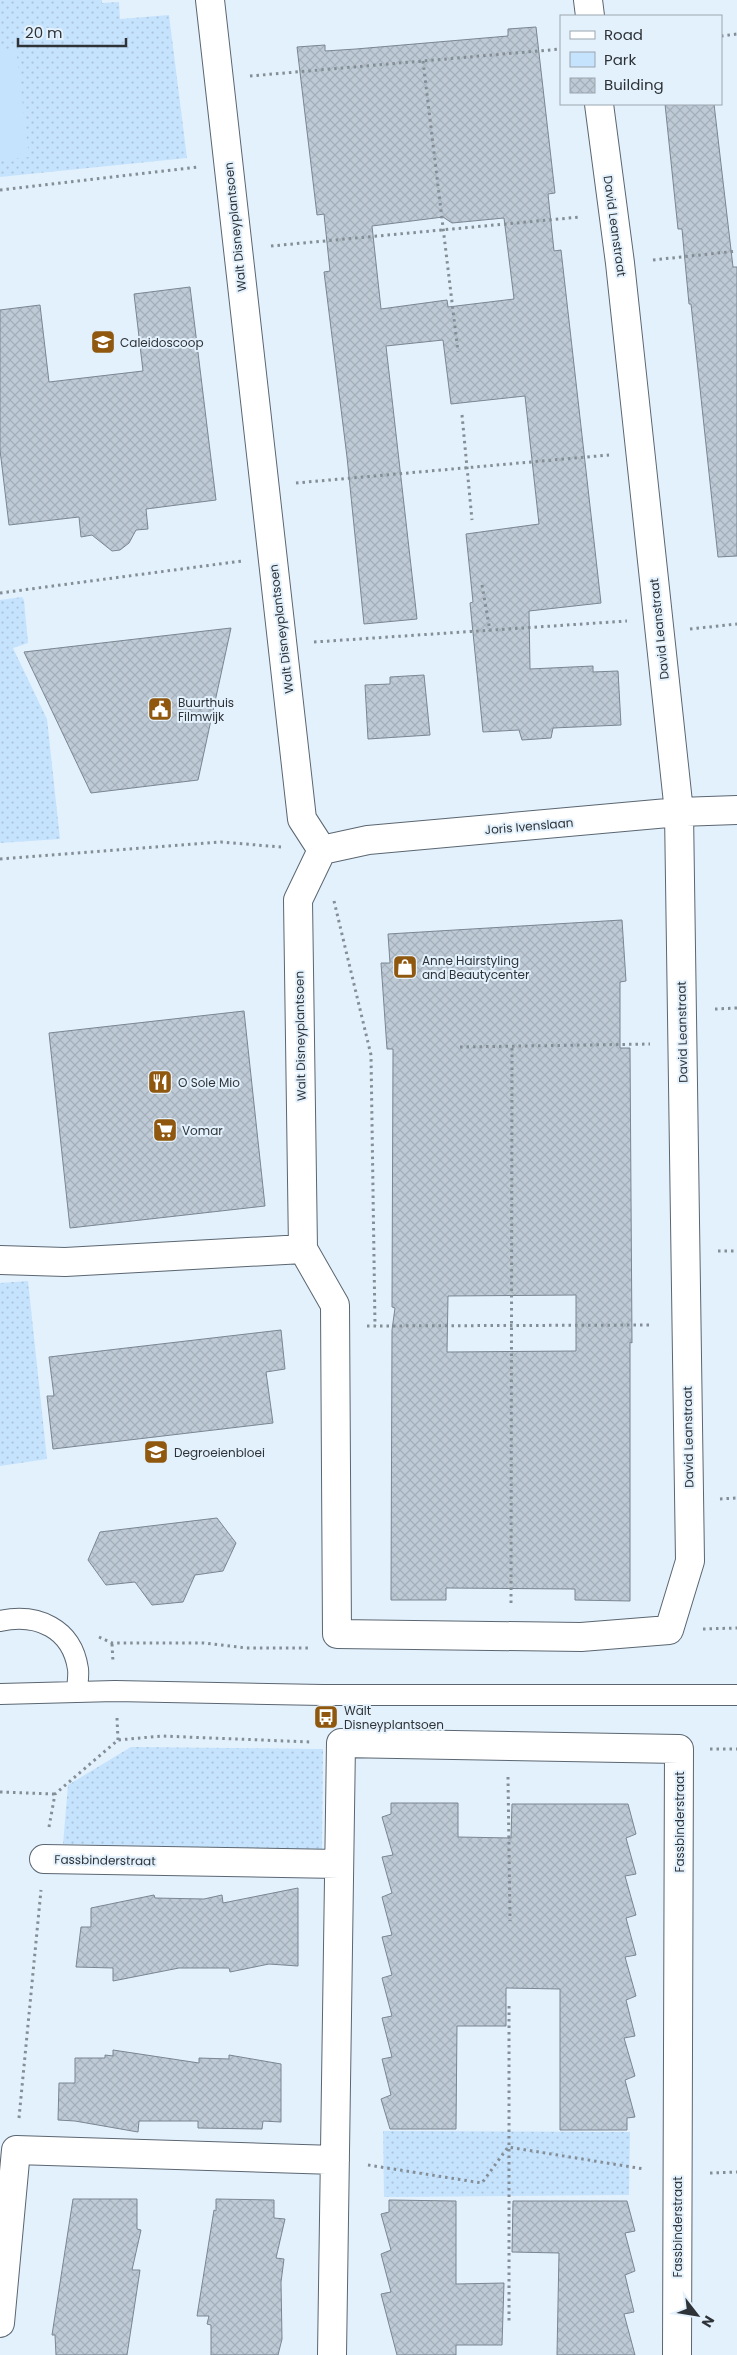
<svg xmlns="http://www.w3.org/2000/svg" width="737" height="2355" font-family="Poppins,sans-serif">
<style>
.green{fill:url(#green-dots)}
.pitch{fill:#c6e3fe}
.building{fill:url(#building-cross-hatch);stroke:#7a8692;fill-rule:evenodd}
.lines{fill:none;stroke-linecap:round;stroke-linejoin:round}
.lane-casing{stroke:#5a6671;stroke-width:22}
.street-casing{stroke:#5a6671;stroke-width:30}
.path{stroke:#848e96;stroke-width:3;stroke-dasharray:2.5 4;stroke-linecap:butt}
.lane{stroke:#fff;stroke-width:20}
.street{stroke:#fff;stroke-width:28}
.labels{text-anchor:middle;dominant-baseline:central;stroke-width:4;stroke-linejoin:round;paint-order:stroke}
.street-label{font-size:12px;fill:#2e3338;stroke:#e3f1fd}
.poi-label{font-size:12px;fill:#2e3338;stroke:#e3f1fd;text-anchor:start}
</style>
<defs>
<pattern id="green-dots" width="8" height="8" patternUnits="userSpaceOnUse" patternTransform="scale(1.25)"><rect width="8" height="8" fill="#c6e3fe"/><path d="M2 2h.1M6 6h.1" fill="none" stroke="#aac3da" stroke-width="1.8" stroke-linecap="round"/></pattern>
<pattern id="building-cross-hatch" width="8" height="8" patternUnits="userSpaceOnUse" patternTransform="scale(1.25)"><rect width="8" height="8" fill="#becbd7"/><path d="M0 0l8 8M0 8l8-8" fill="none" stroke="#a4afb9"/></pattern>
</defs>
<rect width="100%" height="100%" fill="#e3f1fd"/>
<!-- green -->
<path class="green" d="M 0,0 L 102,0 L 102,3 L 119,2 L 120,19 L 169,15 L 187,158 L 0,177 Z
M 22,597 L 24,600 L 28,643 L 13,648 L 47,719 L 60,839 L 0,843 L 0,600 Z
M 28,1281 L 47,1459 L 0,1466 L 0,1283 Z
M 131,1747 L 323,1749 L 322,1850 L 63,1844 L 68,1785 Z
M 383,2131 L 630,2132 L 629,2195 L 384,2197 Z"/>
<!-- pitch -->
<path class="pitch" d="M 16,48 L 29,157 L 0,160 L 0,50 Z"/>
<!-- building -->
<path class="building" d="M 536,27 L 555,193 L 548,194 L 554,251 L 561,250 L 601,603 L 529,611 L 530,669 L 593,666 L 593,672 L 618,671 L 621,725 L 553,728 L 551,738 L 522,740 L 519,730 L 483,732 L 470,603 L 473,602 L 466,534 L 539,524 L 525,396 L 451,404 L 443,340 L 386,346 L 417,619 L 364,624 L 347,457 L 324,272 L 330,271 L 324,214 L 317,215 L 297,47 L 325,45 L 325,51 L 356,49 L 508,36 L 508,29 ZM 443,217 L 452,223 L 504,218 L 514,299 L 448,307 L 447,300 L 381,309 L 372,226 Z
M 665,104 L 714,104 L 733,267 L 737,267 L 737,556 L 718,557 L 691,304 L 689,304 L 682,229 L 678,229 Z
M 190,287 L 216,500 L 146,509 L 148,529 L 136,530 L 129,543 L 120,550 L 112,551 L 92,535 L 81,537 L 79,517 L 9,525 L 0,450 L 0,310 L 40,305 L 49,382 L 143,371 L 134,294 Z
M 231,628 L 198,780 L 91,793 L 24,652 Z
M 424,675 L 430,735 L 368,739 L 365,685 L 390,684 L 390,677 Z
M 622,920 L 626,981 L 620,982 L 620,1048 L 630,1048 L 632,1343 L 630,1342 L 630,1601 L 575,1600 L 575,1589 L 446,1588 L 446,1600 L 391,1600 L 392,1330 L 395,1308 L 392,1307 L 393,1049 L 387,1049 L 381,963 L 390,963 L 388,934 ZM 576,1295 L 576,1351 L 447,1352 L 448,1296 Z
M 244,1011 L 265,1206 L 70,1228 L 49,1033 Z
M 281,1330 L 285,1369 L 266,1372 L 273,1423 L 53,1449 L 47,1396 L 54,1396 L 49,1357 Z
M 217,1518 L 236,1543 L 223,1571 L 195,1575 L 183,1602 L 152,1605 L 135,1582 L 106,1585 L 88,1560 L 100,1532 Z
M 391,1803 L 458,1803 L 458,1837 L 511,1838 L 512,1804 L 628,1804 L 636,1834 L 626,1838 L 636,1874 L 625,1876 L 636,1915 L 626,1918 L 636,1955 L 625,1957 L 636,1996 L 626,2000 L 635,2036 L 624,2038 L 635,2076 L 625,2080 L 635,2117 L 627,2118 L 627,2130 L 560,2130 L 560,1989 L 506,1988 L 506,2026 L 457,2026 L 456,2129 L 390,2129 L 381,2099 L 391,2095 L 382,2059 L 392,2057 L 382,2018 L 392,2016 L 382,1978 L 392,1975 L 382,1937 L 392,1935 L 382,1897 L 392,1893 L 382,1857 L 393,1855 L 382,1817 L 391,1814 Z
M 298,1888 L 298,1966 L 269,1964 L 230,1972 L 229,1968 L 179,1968 L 113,1981 L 113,1968 L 76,1967 L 81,1927 L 91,1927 L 91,1908 L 154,1895 L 155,1898 L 204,1899 L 222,1895 L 223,1903 Z
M 113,2050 L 199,2063 L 199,2058 L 229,2059 L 229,2055 L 281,2064 L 281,2122 L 263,2121 L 262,2129 L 198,2128 L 198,2121 L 139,2121 L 138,2132 L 75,2121 L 58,2120 L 59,2083 L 75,2083 L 75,2058 L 105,2058 L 105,2055 L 113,2056 Z
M 73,2199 L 137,2199 L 137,2229 L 141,2230 L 132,2270 L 140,2270 L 127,2355 L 56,2355 L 55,2335 L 52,2335 Z
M 216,2199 L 274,2200 L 274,2218 L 285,2219 L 276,2258 L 284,2259 L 281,2282 L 282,2339 L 278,2355 L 211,2355 L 211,2325 L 207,2324 L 209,2316 L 197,2316 L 214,2210 L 216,2211 Z
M 389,2200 L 456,2201 L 456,2284 L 504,2283 L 502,2345 L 456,2345 L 456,2355 L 397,2355 L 381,2294 L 391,2292 L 381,2254 L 391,2250 L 381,2214 L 389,2212 Z
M 513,2201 L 627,2201 L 635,2231 L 625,2233 L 635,2271 L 625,2275 L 634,2312 L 624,2314 L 635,2355 L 557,2355 L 559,2253 L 512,2252 Z"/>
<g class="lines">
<defs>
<path id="lane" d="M 0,1621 C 37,1613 72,1628 78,1669 C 79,1676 77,1685 77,1692
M 0,1694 L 115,1691 L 323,1695 L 737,1695"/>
<path id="street" d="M 210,0 L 302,819 L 322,850 L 298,900 L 303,1249 L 335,1305 L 337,1634 L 581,1637 L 669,1630 L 690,1561 L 679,812 L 620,263 L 599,104
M 588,0 L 590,16
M 322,850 L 368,840 L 679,812 L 737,810
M 0,1260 L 65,1262 L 303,1249
M 44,1859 L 339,1864
M 0,2323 L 16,2150 L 335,2160
M 332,2355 L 341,1743 L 679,1749 L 677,2355"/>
</defs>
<!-- lane casing -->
<use href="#lane" class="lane-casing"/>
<!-- street casing -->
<use href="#street" class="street-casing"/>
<!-- path -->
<path class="path" d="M 721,36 L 737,34
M 423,61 L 458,352
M 250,76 L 561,49
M 0,190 L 198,167
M 271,246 L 580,217
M 653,260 L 737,251
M 462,415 L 472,520
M 296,483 L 609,455
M 482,585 L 490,631
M 0,593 L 242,561
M 690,629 L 737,624
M 314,642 L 627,621
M 0,859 L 221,842 L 281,847
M 334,901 L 371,1055 L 375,1326
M 715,1009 L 737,1008
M 460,1047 L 650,1044
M 718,1251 L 737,1251
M 367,1326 L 653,1325
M 720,1499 L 737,1498
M 511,1603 L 512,1047
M 703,1629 L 737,1628
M 99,1637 L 112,1643 L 204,1643 L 246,1648 L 309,1648
M 112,1644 L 113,1662
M 117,1718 L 118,1740
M 710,1749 L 737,1749
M 508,1777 L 510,1921
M 0,1792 L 55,1794
M 49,1827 L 55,1794 L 118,1740 L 162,1736 L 310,1742
M 509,2006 L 509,2322
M 19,2118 L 41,1890
M 368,2165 L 482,2183 L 508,2147 L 644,2169
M 710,2173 L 737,2172"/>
<!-- lane -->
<use href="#lane" class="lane"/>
<!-- street -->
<use href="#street" class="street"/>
</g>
<!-- icons -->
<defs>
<symbol id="school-square" viewBox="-11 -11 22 22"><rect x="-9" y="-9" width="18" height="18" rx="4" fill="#8f580e" stroke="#e3f1fd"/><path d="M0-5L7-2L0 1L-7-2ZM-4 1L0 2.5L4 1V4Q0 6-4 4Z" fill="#fff"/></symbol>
<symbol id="civic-square" viewBox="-11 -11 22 22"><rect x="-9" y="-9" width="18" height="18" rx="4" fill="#8f580e" stroke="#e3f1fd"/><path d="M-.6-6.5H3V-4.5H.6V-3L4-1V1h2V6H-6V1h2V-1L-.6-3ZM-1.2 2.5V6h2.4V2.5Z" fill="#fff"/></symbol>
<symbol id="shop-square" viewBox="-11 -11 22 22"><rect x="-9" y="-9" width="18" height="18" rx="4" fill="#8f580e" stroke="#e3f1fd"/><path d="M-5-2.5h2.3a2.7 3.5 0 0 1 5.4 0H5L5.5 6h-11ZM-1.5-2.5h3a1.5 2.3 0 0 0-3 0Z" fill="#fff"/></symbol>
<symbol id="restaurant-square" viewBox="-11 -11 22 22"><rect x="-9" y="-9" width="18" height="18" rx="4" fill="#8f580e" stroke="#e3f1fd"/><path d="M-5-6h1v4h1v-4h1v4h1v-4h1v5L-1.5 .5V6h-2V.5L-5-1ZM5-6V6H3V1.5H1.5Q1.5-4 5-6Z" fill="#fff"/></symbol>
<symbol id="supermarket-square" viewBox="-11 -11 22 22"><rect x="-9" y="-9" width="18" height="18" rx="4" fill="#8f580e" stroke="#e3f1fd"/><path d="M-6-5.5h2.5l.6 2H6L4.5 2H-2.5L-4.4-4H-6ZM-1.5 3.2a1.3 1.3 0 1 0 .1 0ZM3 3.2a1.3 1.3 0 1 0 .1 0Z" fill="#fff"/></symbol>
<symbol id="bus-square" viewBox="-11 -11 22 22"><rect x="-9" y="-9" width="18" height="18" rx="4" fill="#8f580e" stroke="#e3f1fd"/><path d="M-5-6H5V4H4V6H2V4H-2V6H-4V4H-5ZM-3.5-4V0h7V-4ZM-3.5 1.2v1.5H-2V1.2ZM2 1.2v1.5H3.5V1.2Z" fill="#fff"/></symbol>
</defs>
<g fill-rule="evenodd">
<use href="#school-square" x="89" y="328" width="28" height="28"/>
<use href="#civic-square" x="146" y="695" width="28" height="28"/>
<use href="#shop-square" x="391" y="953" width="28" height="28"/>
<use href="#restaurant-square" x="146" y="1068" width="28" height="28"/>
<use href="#supermarket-square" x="151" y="1116" width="28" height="28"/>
<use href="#school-square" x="142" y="1438" width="28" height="28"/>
<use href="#bus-square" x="312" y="1703" width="28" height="28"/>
</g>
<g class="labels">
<!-- street labels -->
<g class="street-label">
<text transform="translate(615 226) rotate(82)">David Leanstraat</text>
<text transform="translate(235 227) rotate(-96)">Walt Disneyplantsoen</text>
<text transform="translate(281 629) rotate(-97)">Walt Disneyplantsoen</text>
<text transform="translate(659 629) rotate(-96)">David Leanstraat</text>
<text transform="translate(529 826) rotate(-5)">Joris Ivenslaan</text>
<text transform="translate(682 1032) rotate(-91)">David Leanstraat</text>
<text transform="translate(300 1036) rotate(-91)">Walt Disneyplantsoen</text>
<text transform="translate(688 1437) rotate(-91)">David Leanstraat</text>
<text transform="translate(679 1822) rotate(-90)">Fassbinderstraat</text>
<text transform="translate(105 1860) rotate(1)">Fassbinderstraat</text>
<text transform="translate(677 2227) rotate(-90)">Fassbinderstraat</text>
</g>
<!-- poi labels -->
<g class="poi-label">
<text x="120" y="342">Caleidoscoop</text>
<text x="178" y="702">Buurthuis<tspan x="178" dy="14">Filmwijk</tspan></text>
<text x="422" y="960">Anne Hairstyling<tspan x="422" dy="14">and Beautycenter</tspan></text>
<text x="178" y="1082">O Sole Mio</text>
<text x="182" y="1130">Vomar</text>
<text x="174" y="1452">Degroeienbloei</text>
<text x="344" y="1710">Walt<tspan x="344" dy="14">Disneyplantsoen</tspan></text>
</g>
</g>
<!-- legend -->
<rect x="560" y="15" width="162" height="90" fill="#e3f1fd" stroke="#9ba5ae"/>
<rect x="570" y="31" width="25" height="8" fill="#ffffff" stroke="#9ba5ae"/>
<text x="604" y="40" font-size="15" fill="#2e3338">Road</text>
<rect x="570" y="52" width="25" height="15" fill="#c6e3fe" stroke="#9ba5ae"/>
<text x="604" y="65" font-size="15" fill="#2e3338">Park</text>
<rect x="570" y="78" width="25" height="15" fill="url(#building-cross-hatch)" stroke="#9ba5ae"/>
<text x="604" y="90" font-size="15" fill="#2e3338">Building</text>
<!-- north arrow -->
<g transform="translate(697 2315) rotate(121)" stroke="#e3f1fd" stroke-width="4" paint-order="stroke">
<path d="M0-4L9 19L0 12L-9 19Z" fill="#2e3338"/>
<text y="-8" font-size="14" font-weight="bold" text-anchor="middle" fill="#2e3338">N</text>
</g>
<!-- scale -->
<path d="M18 38v8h108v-8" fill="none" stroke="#2e3338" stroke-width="2.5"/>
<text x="25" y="38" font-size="15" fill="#2e3338" stroke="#e3f1fd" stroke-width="4" paint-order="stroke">20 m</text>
</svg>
